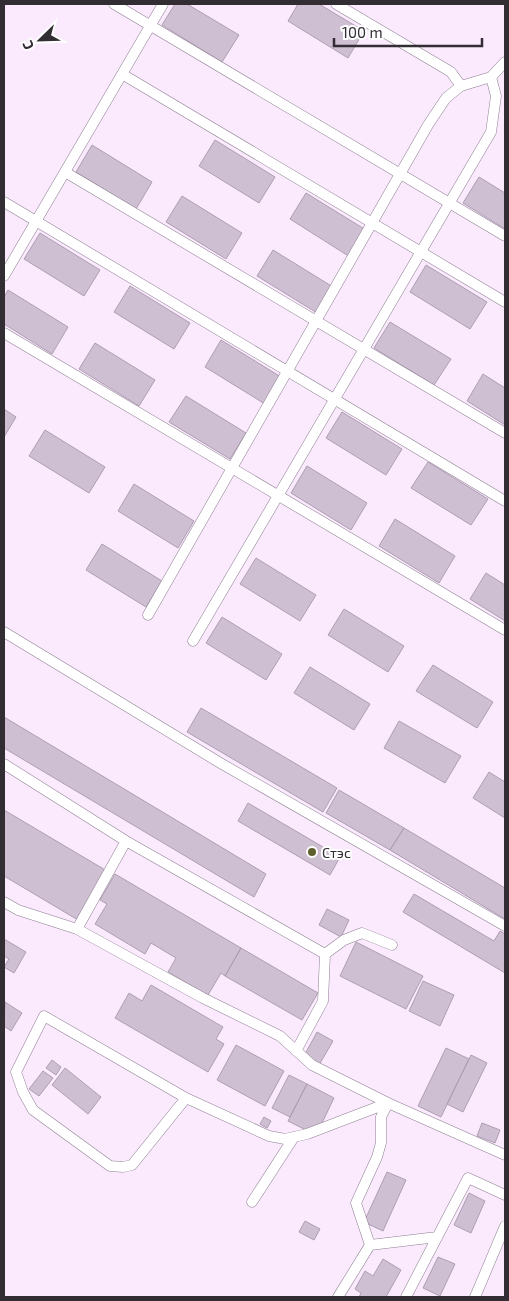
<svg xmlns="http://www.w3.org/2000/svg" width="509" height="1301" font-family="'Exo 2',sans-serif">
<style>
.building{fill:#cfbfd3;stroke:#ae9eb1}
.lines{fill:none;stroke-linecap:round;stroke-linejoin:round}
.minor-casing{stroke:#8d7e91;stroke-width:11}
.minor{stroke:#fff;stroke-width:10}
.poi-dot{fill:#5f602d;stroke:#fefefe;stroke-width:2}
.labels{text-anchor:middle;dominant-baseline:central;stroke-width:4;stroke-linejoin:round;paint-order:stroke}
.poi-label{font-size:14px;fill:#322c33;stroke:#fefefe;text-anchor:start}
</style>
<rect width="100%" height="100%" fill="#fbeafe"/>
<!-- building -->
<path class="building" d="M 175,4 L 187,4 L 239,35 L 222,62 L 162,25 Z
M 298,4 L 319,4 L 364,31 L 348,58 L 288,21 Z
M 215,140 L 275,177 L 259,203 L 199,166 Z
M 92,145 L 152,182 L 136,209 L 76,172 Z
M 479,177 L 505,193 L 505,229 L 463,203 Z
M 306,193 L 366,230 L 350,257 L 290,219 Z
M 182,196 L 242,233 L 226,259 L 166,222 Z
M 40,233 L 100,270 L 84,296 L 24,259 Z
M 273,250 L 333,287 L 317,313 L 257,276 Z
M 426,265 L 487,302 L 470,329 L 410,292 Z
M 130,286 L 190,323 L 174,349 L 114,312 Z
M 8,290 L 68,327 L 52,354 L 4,324 L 4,297 Z
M 390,322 L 451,359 L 434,385 L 374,348 Z
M 221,340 L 281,377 L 265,404 L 205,367 Z
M 95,343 L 155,380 L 139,406 L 79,369 Z
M 483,374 L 505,388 L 505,425 L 467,401 Z
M 186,396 L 246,433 L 230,459 L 169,422 Z
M 4,409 L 16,417 L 4,437 Z
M 342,412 L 402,449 L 386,475 L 326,438 Z
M 45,430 L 105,467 L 89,493 L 29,456 Z
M 428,462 L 488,499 L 471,525 L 411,488 Z
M 307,466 L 367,503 L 351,530 L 291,493 Z
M 134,484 L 194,521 L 178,548 L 118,511 Z
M 395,519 L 455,556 L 439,583 L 379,546 Z
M 102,544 L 162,581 L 146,607 L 86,570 Z
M 256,558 L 316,595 L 300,621 L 240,584 Z
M 486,573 L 505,585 L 505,621 L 470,599 Z
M 344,609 L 404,646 L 388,672 L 328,635 Z
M 222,617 L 282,654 L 266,680 L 206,643 Z
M 433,665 L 493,702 L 477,728 L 416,691 Z
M 310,667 L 370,704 L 354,730 L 294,693 Z
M 201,708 L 337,788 L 323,812 L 187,732 Z
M 4,717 L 266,874 L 254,897 L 4,748 Z
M 399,721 L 461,756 L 445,783 L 384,748 Z
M 489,772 L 505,782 L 505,818 L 473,798 Z
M 339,790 L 404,828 L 390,850 L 326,813 Z
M 248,803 L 340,857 L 330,875 L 238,821 Z
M 4,810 L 107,871 L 78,920 L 4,876 Z
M 404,828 L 505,888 L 505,919 L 390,850 Z
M 115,874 L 241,948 L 225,976 L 221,973 L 208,995 L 168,972 L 176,958 L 151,943 L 145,954 L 95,924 L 107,904 L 100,900 Z
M 414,894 L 494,941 L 500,931 L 505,934 L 505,973 L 403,912 Z
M 327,909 L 349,920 L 341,937 L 319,925 Z
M 4,939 L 26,952 L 14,973 L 4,967 L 9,959 L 4,956 Z
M 356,942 L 423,976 L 406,1009 L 340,976 Z
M 241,948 L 318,993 L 302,1020 L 225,976 Z
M 423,981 L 454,995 L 440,1026 L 409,1011 Z
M 151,985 L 223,1027 L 216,1039 L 224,1044 L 208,1072 L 115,1018 L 129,993 L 142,1001 Z
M 5,1002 L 22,1013 L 11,1031 L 4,1026 Z
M 317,1032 L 333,1041 L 319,1065 L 304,1056 Z
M 236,1045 L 284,1071 L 265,1106 L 217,1080 Z
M 446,1048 L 469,1059 L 441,1117 L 418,1106 Z
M 471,1055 L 487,1063 L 463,1112 L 447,1104 Z
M 52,1060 L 61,1067 L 56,1075 L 46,1068 Z
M 65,1068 L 101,1097 L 88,1114 L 52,1085 Z
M 43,1071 L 53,1078 L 39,1096 L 29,1089 Z
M 289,1075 L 307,1084 L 290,1117 L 272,1108 Z
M 307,1084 L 334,1098 L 322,1123 L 306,1130 L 288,1121 Z
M 264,1117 L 271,1121 L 267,1128 L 260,1124 Z
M 482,1123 L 500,1130 L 495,1143 L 477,1136 Z
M 387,1172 L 406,1180 L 383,1231 L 364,1222 Z
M 469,1193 L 485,1201 L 471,1233 L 454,1225 Z
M 305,1221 L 320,1229 L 314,1240 L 299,1232 Z
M 438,1257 L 455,1264 L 440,1296 L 423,1288 Z
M 383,1259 L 401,1270 L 386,1297 L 359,1297 L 361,1293 L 355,1289 L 365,1271 L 373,1276 Z"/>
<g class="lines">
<defs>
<path id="minor" d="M 114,4 L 505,236
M 336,4 L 451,72 L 461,86
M 122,74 L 505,302
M 65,172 L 505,433
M 4,202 L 505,501
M 4,276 L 163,4
M 4,333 L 505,630
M 148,615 L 428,125 L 446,98 L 461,86 L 491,77 L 505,62
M 4,632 L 222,764 L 505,926
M 193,641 L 491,132 L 496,96 L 491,77
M 4,764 L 126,841 L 325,954
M 4,902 L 18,910 L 77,929 L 203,998 L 280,1036 L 312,1065 L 388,1103 L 505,1155
M 77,929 L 126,841
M 325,954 L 344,940 L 362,933 L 392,945
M 296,1051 L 323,1001 L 325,954
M 186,1098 L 132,1165 L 123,1167 L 110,1166 L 33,1110 L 23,1092 L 16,1072 L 44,1016 L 186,1098 L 269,1136 L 285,1139 L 307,1134 L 388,1103
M 252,1202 L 294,1137
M 370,1245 L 356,1203 L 377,1157 L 381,1143 L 381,1117 L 388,1103
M 338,1297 L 370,1245 L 437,1237
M 406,1297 L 468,1178 L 505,1195
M 475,1297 L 505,1226"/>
</defs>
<!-- minor casing -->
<use href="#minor" class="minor-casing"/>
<!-- minor -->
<use href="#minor" class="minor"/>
</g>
<!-- markers -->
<circle class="poi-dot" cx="312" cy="852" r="5"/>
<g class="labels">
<!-- poi labels -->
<g class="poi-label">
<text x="322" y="852">Стэс</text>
</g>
</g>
<!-- border -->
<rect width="509" height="1301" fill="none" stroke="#322c33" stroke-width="10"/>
<!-- north arrow -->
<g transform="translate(40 40) rotate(247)" stroke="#fefefe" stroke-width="4" paint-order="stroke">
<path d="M0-4L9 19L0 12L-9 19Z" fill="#322c33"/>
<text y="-8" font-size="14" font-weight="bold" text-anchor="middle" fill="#322c33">С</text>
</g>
<!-- scale -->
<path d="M334 38v8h148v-8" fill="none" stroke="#322c33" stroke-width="2.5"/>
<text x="342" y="38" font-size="15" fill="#322c33" stroke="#fefefe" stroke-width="4" paint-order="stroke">100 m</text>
</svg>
